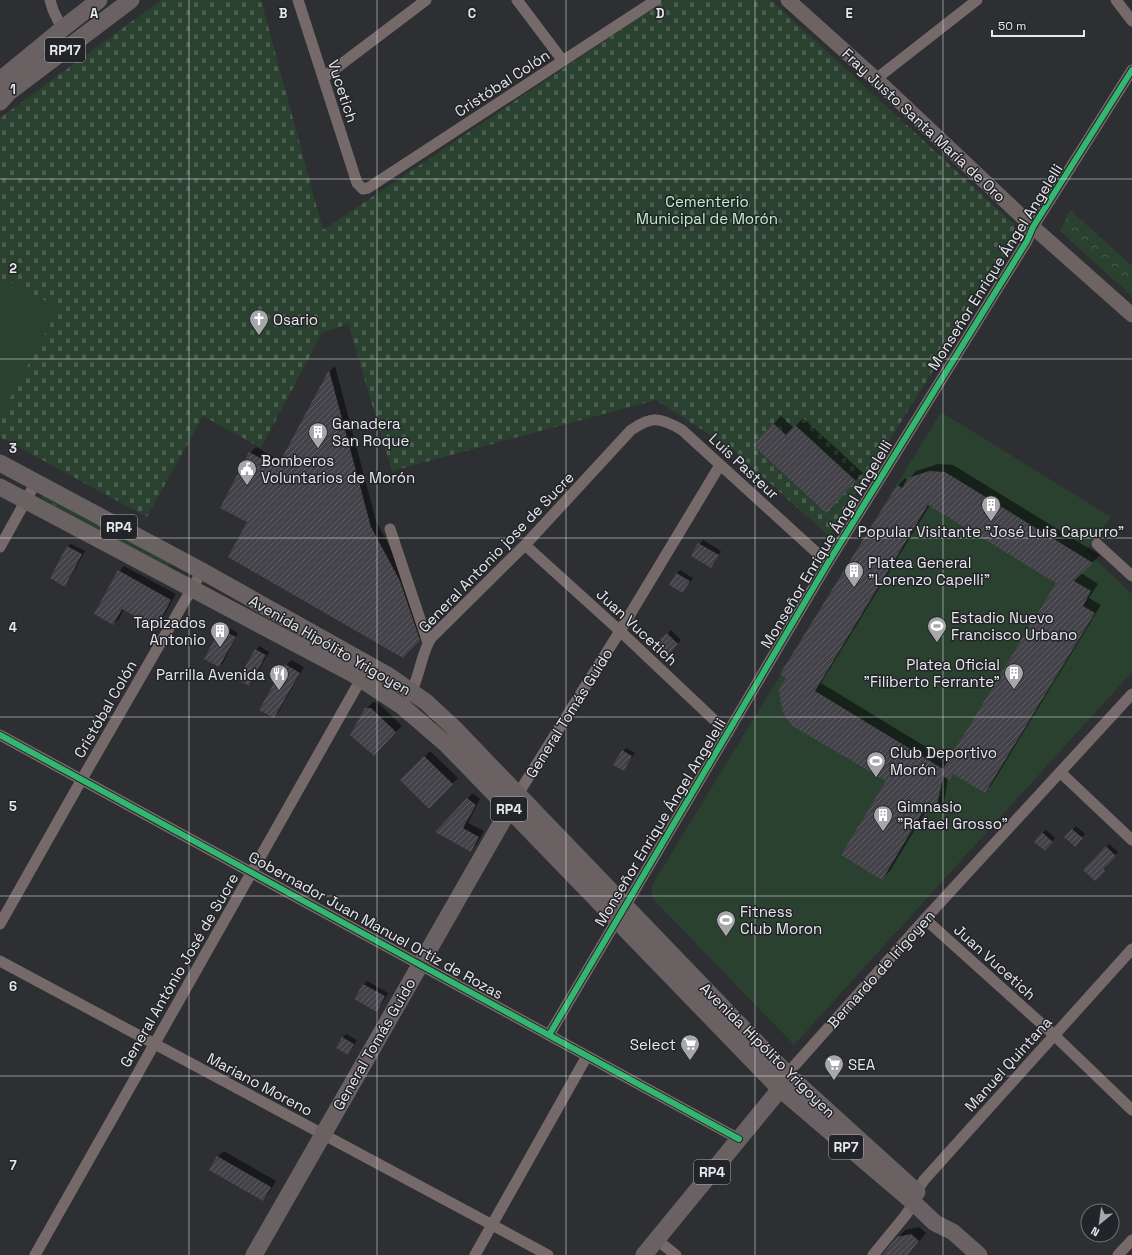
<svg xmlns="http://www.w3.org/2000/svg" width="1132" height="1255" font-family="'Space Grotesk',sans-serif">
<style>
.grass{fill:url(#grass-tufts)}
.cemetery{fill:url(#cemetery-stones)}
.park{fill:url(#park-crowns)}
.garden{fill:#2a412f}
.shadow{fill:#0007;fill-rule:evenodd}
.building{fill:url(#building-hatch);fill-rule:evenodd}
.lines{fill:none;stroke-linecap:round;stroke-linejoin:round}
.street{stroke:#756a69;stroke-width:11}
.secondary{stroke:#6d6363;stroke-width:15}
.primary{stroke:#6a6262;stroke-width:17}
.cycleway-casing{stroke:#232429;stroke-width:8}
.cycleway{stroke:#33b770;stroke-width:6}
.grid{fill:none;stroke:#e7e8eb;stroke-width:1;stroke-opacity:0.55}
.labels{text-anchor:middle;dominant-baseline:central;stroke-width:3;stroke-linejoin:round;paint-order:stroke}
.shield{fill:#232429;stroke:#acadb1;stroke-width:1}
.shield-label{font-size:14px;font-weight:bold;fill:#e7e8eb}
.street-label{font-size:15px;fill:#e7e8eb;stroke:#232429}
.park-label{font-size:15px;fill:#bef3c7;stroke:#232429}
.poi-label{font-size:15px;fill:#e7e8eb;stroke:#232429;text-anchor:start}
.grid-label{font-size:13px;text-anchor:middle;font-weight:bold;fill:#e7e8eb;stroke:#232429;stroke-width:3;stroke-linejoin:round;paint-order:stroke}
</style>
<defs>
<pattern id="grass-tufts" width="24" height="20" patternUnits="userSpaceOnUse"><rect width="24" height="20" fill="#2a412f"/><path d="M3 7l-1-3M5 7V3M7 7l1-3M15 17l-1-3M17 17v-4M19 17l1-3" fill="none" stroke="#495c4d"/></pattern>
<pattern id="cemetery-stones" width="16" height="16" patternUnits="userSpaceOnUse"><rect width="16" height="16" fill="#2a412f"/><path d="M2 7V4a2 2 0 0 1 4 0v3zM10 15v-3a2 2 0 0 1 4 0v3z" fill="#495c4d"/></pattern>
<pattern id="park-crowns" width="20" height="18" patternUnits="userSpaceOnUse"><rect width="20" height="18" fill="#2a412f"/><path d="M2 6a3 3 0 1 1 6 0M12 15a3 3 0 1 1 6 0" fill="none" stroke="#495c4d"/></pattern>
<pattern id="building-hatch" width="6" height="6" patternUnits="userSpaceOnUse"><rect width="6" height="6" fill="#444249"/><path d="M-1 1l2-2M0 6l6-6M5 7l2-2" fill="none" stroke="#5f5d63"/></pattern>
</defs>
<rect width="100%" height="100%" fill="#2d2f32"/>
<!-- grass -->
<path class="grass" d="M 44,495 L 170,563 L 168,567 L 42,499 Z"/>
<!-- cemetery -->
<path class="cemetery" d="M 161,0 L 261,0 L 323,230 L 665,0 L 771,0 L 1014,224 L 1016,239 L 829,536 L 732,449 L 656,400 L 392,471 L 348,324 L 322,333 L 261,448 L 203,416 L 147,517 L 0,437 L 0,118 Z"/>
<!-- park -->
<path class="park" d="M 1070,210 L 1132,266 L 1132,296 L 1060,231 Z"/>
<!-- garden -->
<path class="garden" d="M 5,279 L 59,308 L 3,411 L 0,409 L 0,288 Z
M 941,412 L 1111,517 L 1086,550 L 1132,594 L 1132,672 L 794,1045 L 652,898 L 652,885 Z"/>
<!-- shadow -->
<path class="shadow" d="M 335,366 L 376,521 L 405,575 L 424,634 L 408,651 L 248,522 L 250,453 L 256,447 L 281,461 L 330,371 Z
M 781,416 L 794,428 L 803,418 L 863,473 L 834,504 L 754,445 Z
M 938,464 L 953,465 L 1100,555 L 1081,573 L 1098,584 L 1089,598 L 1101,605 L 992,784 L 985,792 L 954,773 L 949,778 L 948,778 L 944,803 L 936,810 L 929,806 L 890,871 L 882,878 L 887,781 L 792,724 L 898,486 L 905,478 L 908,480 L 916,471 ZM 930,505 L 1058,583 L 949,761 L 821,683 Z
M 703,540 L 721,551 L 711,567 L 692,556 Z
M 71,544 L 85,551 L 68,582 L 65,586 L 67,547 Z
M 124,566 L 176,594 L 161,621 L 156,627 L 124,609 L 119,619 L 113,624 L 119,571 Z
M 680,570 L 693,578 L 683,592 L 677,573 Z
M 225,626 L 238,633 L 223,663 L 219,666 L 205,659 L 221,629 Z
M 671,630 L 681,640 L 668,653 L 658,643 Z
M 259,646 L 269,652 L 252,682 L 249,685 L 256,650 Z
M 291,660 L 304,667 L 279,711 L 274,717 L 286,665 Z
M 373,702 L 377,702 L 402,726 L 374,754 L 366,709 Z
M 626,748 L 635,753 L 623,769 L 623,751 Z
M 430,751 L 458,778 L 429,807 L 401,780 Z
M 473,793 L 480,799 L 468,823 L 484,831 L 476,845 L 471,851 L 437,832 Z
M 1076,826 L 1085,834 L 1074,846 L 1065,837 Z
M 1046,830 L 1055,838 L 1048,846 L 1042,833 Z
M 1109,844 L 1118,852 L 1105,866 L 1107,867 L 1095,880 L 1084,870 Z
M 367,981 L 388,993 L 380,1007 L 376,1010 L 356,999 L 364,984 Z
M 346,1034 L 357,1040 L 348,1054 L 343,1037 Z
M 224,1151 L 276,1181 L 268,1194 L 263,1199 L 211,1170 L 218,1156 Z
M 919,1227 L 926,1233 L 908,1255 L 883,1255 L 905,1230 Z"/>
<!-- building -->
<path class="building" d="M 329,370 L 371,527 L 400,581 L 420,640 L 403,658 L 228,557 L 247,522 L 220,508 L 249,452 L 277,467 Z
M 773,423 L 786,435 L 795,425 L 856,481 L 826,513 L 753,445 Z
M 929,471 L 945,472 L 1093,563 L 1074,581 L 1091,591 L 1083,606 L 1095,613 L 985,793 L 953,774 L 949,780 L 943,776 L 936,811 L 927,805 L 882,880 L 841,855 L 886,781 L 791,725 L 782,710 L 779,689 L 786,678 L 780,674 L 897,485 L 902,488 L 908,478 ZM 928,505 L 1056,583 L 943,769 L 815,691 Z
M 698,543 L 719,555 L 711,568 L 691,556 Z
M 67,546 L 82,554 L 65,587 L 50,578 Z
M 118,570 L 171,600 L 156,628 L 122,609 L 113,625 L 94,614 Z
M 676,573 L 690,581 L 683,593 L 669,585 Z
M 220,629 L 236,637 L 219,667 L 204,659 Z
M 667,633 L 678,644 L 668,655 L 656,643 Z
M 255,649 L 266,655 L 249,686 L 238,680 Z
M 285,664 L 300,673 L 274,718 L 259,710 Z
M 365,708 L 371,708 L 396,732 L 374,756 L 350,735 Z
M 622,750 L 632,756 L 624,771 L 613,765 Z
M 424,756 L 453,784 L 429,809 L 400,780 Z
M 467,798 L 476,805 L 463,828 L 479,837 L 471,852 L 435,832 Z
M 1072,829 L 1083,838 L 1075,847 L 1064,837 Z
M 1042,832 L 1053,842 L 1045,851 L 1034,842 Z
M 1106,846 L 1116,856 L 1104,869 L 1105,871 L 1095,881 L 1083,870 Z
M 363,984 L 385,996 L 377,1012 L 354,999 Z
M 342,1037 L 354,1044 L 348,1055 L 336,1048 Z
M 217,1156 L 271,1187 L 263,1201 L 209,1170 Z
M 911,1234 L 919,1241 L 908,1255 L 882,1255 L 897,1237 Z"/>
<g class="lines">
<!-- street -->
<path class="street" d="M 50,0 L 53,10 L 62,29
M 298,0 L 357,183 L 363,189 L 368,188 L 656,0
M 517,0 L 563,61
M 1116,0 L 1132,21
M 323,78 L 426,0
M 876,79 L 977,0
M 390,529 L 428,643
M 1097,544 L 1132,576
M 525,545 L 620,631 L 728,733
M 0,547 L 36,482
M 409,696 C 420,678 420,656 431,638 L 525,545 L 631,430 C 652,416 660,417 682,430 L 828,563
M 0,735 L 739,1139
M 1060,772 L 1132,840
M 518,794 L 620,631 L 720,465
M 925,919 L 1054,1035 L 1132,1110
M 0,924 L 82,779 L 202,571
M 0,961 L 548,1255
M 549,1035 L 828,563 L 1027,241 L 1033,227 L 1132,70
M 787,1074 L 925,919 L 1132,694
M 657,1240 L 676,1255
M 35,1255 L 361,679
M 475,1255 L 587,1056
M 873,1255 L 905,1216 L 914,1203 L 917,1191 L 924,1180 L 1132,949
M 1118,1255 L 1132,1240"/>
<!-- secondary -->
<path class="secondary" d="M 788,0 L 876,79 L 1033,227 L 1132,315"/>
<!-- primary -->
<path class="primary" d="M 0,80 L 62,29 L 99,0
M 0,102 L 8,93 L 131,0
M 0,463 L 202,571 L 389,676 L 426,702 L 454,728 L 787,1074 L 917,1192
M 0,487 L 353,674 L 403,707 L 446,744 L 780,1089 L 914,1203 L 935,1223 L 953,1232 L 979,1255
M 254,1255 L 514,801
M 644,1255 L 780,1089"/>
<defs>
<path id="cycleway" d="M 0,735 L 739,1139
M 549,1035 L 828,563 L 1027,241 L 1033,227 L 1132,70"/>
</defs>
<!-- cycleway casing -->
<use href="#cycleway" class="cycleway-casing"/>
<!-- cycleway -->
<use href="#cycleway" class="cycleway"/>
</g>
<!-- grid -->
<path class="grid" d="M 189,0 L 189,1255M 377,0 L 377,1255M 566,0 L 566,1255M 755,0 L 755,1255M 943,0 L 943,1255M 0,179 L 1132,179M 0,359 L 1132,359M 0,538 L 1132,538M 0,717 L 1132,717M 0,896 L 1132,896M 0,1076 L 1132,1076"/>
<!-- icons -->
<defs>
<symbol id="church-pin" viewBox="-11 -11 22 30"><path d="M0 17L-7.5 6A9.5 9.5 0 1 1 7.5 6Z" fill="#a6a7aa" stroke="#232429"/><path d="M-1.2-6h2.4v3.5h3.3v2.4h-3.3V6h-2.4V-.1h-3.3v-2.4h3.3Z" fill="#fff"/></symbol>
<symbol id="building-pin" viewBox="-11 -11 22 30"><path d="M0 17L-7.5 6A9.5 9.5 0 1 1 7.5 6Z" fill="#a6a7aa" stroke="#232429"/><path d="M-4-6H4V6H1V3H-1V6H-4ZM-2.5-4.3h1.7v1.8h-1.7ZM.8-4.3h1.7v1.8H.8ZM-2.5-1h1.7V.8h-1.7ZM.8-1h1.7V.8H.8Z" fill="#fff"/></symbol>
<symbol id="civic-pin" viewBox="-11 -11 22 30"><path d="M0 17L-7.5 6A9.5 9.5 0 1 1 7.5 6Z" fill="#a6a7aa" stroke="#232429"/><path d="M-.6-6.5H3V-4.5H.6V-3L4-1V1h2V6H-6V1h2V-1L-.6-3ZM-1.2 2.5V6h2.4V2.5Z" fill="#fff"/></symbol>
<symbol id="stadium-pin" viewBox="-11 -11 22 30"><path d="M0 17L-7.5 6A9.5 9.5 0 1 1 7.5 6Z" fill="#a6a7aa" stroke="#232429"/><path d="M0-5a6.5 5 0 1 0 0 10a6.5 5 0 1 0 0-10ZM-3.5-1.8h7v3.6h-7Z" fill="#fff"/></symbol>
<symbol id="restaurant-pin" viewBox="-11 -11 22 30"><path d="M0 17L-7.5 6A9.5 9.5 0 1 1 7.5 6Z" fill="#a6a7aa" stroke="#232429"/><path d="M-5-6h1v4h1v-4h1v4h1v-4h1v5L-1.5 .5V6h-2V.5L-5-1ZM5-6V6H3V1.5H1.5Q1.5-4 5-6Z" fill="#fff"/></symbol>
<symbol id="supermarket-pin" viewBox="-11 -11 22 30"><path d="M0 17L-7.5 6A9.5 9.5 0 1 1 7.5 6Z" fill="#a6a7aa" stroke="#232429"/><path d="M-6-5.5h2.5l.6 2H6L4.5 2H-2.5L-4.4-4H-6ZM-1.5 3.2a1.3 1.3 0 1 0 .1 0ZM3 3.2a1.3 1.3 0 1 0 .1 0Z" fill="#fff"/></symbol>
</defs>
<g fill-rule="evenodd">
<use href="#church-pin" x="248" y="308" width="22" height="30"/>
<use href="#building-pin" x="307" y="421" width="22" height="30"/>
<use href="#civic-pin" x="236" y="458" width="22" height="30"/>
<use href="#building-pin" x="980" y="494" width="22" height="30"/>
<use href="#building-pin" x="843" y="560" width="22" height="30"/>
<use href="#stadium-pin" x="926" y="615" width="22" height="30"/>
<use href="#building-pin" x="209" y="620" width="22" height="30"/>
<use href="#building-pin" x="1003" y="662" width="22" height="30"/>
<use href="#restaurant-pin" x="268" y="663" width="22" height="30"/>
<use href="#stadium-pin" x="865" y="750" width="22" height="30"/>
<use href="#building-pin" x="872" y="804" width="22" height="30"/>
<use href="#stadium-pin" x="715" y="909" width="22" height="30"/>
<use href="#supermarket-pin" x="679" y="1033" width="22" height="30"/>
<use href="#supermarket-pin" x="823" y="1053" width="22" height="30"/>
</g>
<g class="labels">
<!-- shield labels -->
<g class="shield">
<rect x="45" y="38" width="40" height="24" rx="3"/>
<rect x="101" y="515" width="36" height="24" rx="3"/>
<rect x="491" y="797" width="36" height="24" rx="3"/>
<rect x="829" y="1135" width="34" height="24" rx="3"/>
<rect x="694" y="1160" width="36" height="24" rx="3"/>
</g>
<g class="shield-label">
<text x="65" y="50">RP17</text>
<text x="119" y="527">RP4</text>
<text x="509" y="809">RP4</text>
<text x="846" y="1147">RP7</text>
<text x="712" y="1172">RP4</text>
</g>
<!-- street labels -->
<g class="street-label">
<text transform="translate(502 83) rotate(-33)">Cristóbal Colón</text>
<text transform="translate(343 91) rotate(72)">Vucetich</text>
<text transform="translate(924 125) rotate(43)">Fray Justo Santa María de Oro</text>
<text transform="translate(995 267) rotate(-58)">Monseñor Enrique Ángel Angelelli</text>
<text transform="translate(744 466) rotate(43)">Luis Pasteur</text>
<text transform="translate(826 544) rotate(-59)">Monseñor Enrique Ángel Angelelli</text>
<text transform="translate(496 552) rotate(-46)">General Antonio jose de Sucre</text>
<text transform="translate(637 627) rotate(43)">Juan Vucetich</text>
<text transform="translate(330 645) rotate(30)">Avenida Hipólito Yrigoyen</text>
<text transform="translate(105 709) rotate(-60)">Cristóbal Colón</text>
<text transform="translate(569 713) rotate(-58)">General Tomás Guido</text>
<text transform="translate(660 822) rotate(-59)">Monseñor Enrique Ángel Angelelli</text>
<text transform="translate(376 925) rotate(29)">Gobernador Juan Manuel Ortiz de Rozas</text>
<text transform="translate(995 962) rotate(42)">Juan Vucetich</text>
<text transform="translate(881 969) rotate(-48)">Bernardo de Irigoyen</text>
<text transform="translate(179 970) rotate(-60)">General António José de Sucre</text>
<text transform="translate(374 1044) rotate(-60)">General Tomás Guido</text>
<text transform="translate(768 1050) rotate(45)">Avenida Hipólito Yrigoyen</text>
<text transform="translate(1008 1064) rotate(-48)">Manuel Quintana</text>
<text transform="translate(260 1084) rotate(28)">Mariano Moreno</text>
</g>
<!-- park labels -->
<g class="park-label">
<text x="707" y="201">Cementerio<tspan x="707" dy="17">Municipal de Morón</tspan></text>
</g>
<!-- poi labels -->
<g class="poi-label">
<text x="273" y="319">Osario</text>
<text x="332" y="423">Ganadera<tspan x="332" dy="17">San Roque</tspan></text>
<text x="261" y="460">Bomberos<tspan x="261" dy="17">Voluntarios de Morón</tspan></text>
<text x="991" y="531" text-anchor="middle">Popular Visitante "José Luis Capurro"</text>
<text x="868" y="562">Platea General<tspan x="868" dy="17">"Lorenzo Capelli"</tspan></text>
<text x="951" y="617">Estadio Nuevo<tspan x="951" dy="17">Francisco Urbano</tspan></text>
<text x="206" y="622" text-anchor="end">Tapizados<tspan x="206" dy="17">Antonio</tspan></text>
<text x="1000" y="664" text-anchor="end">Platea Oficial<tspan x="1000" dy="17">"Filiberto Ferrante"</tspan></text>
<text x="265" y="674" text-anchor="end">Parrilla Avenida</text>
<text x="890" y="752">Club Deportivo<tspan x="890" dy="17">Morón</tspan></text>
<text x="897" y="806">Gimnasio<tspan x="897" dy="17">"Rafael Grosso"</tspan></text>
<text x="740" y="911">Fitness<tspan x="740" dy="17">Club Moron</tspan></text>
<text x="676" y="1044" text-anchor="end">Select</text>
<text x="848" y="1064">SEA</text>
</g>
</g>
<g class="grid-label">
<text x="94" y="18">A</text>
<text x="283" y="18">B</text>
<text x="472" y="18">C</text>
<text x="660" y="18">D</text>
<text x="849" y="18">E</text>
<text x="13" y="94">1</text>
<text x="13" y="273">2</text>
<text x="13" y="453">3</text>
<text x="13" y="632">4</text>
<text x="13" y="811">5</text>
<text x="13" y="991">6</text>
<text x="13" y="1170">7</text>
</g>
<!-- north arrow -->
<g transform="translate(1100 1223) rotate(209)"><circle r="19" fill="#232429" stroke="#717277"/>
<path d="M0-3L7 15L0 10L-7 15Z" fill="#a6a7aa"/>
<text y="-6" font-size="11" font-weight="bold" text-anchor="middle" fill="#e7e8eb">N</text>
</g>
<!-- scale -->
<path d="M992 30v6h92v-6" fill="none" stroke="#e7e8eb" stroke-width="2"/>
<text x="998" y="30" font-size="12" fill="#e7e8eb" stroke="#232429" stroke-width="3" paint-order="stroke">50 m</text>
</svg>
